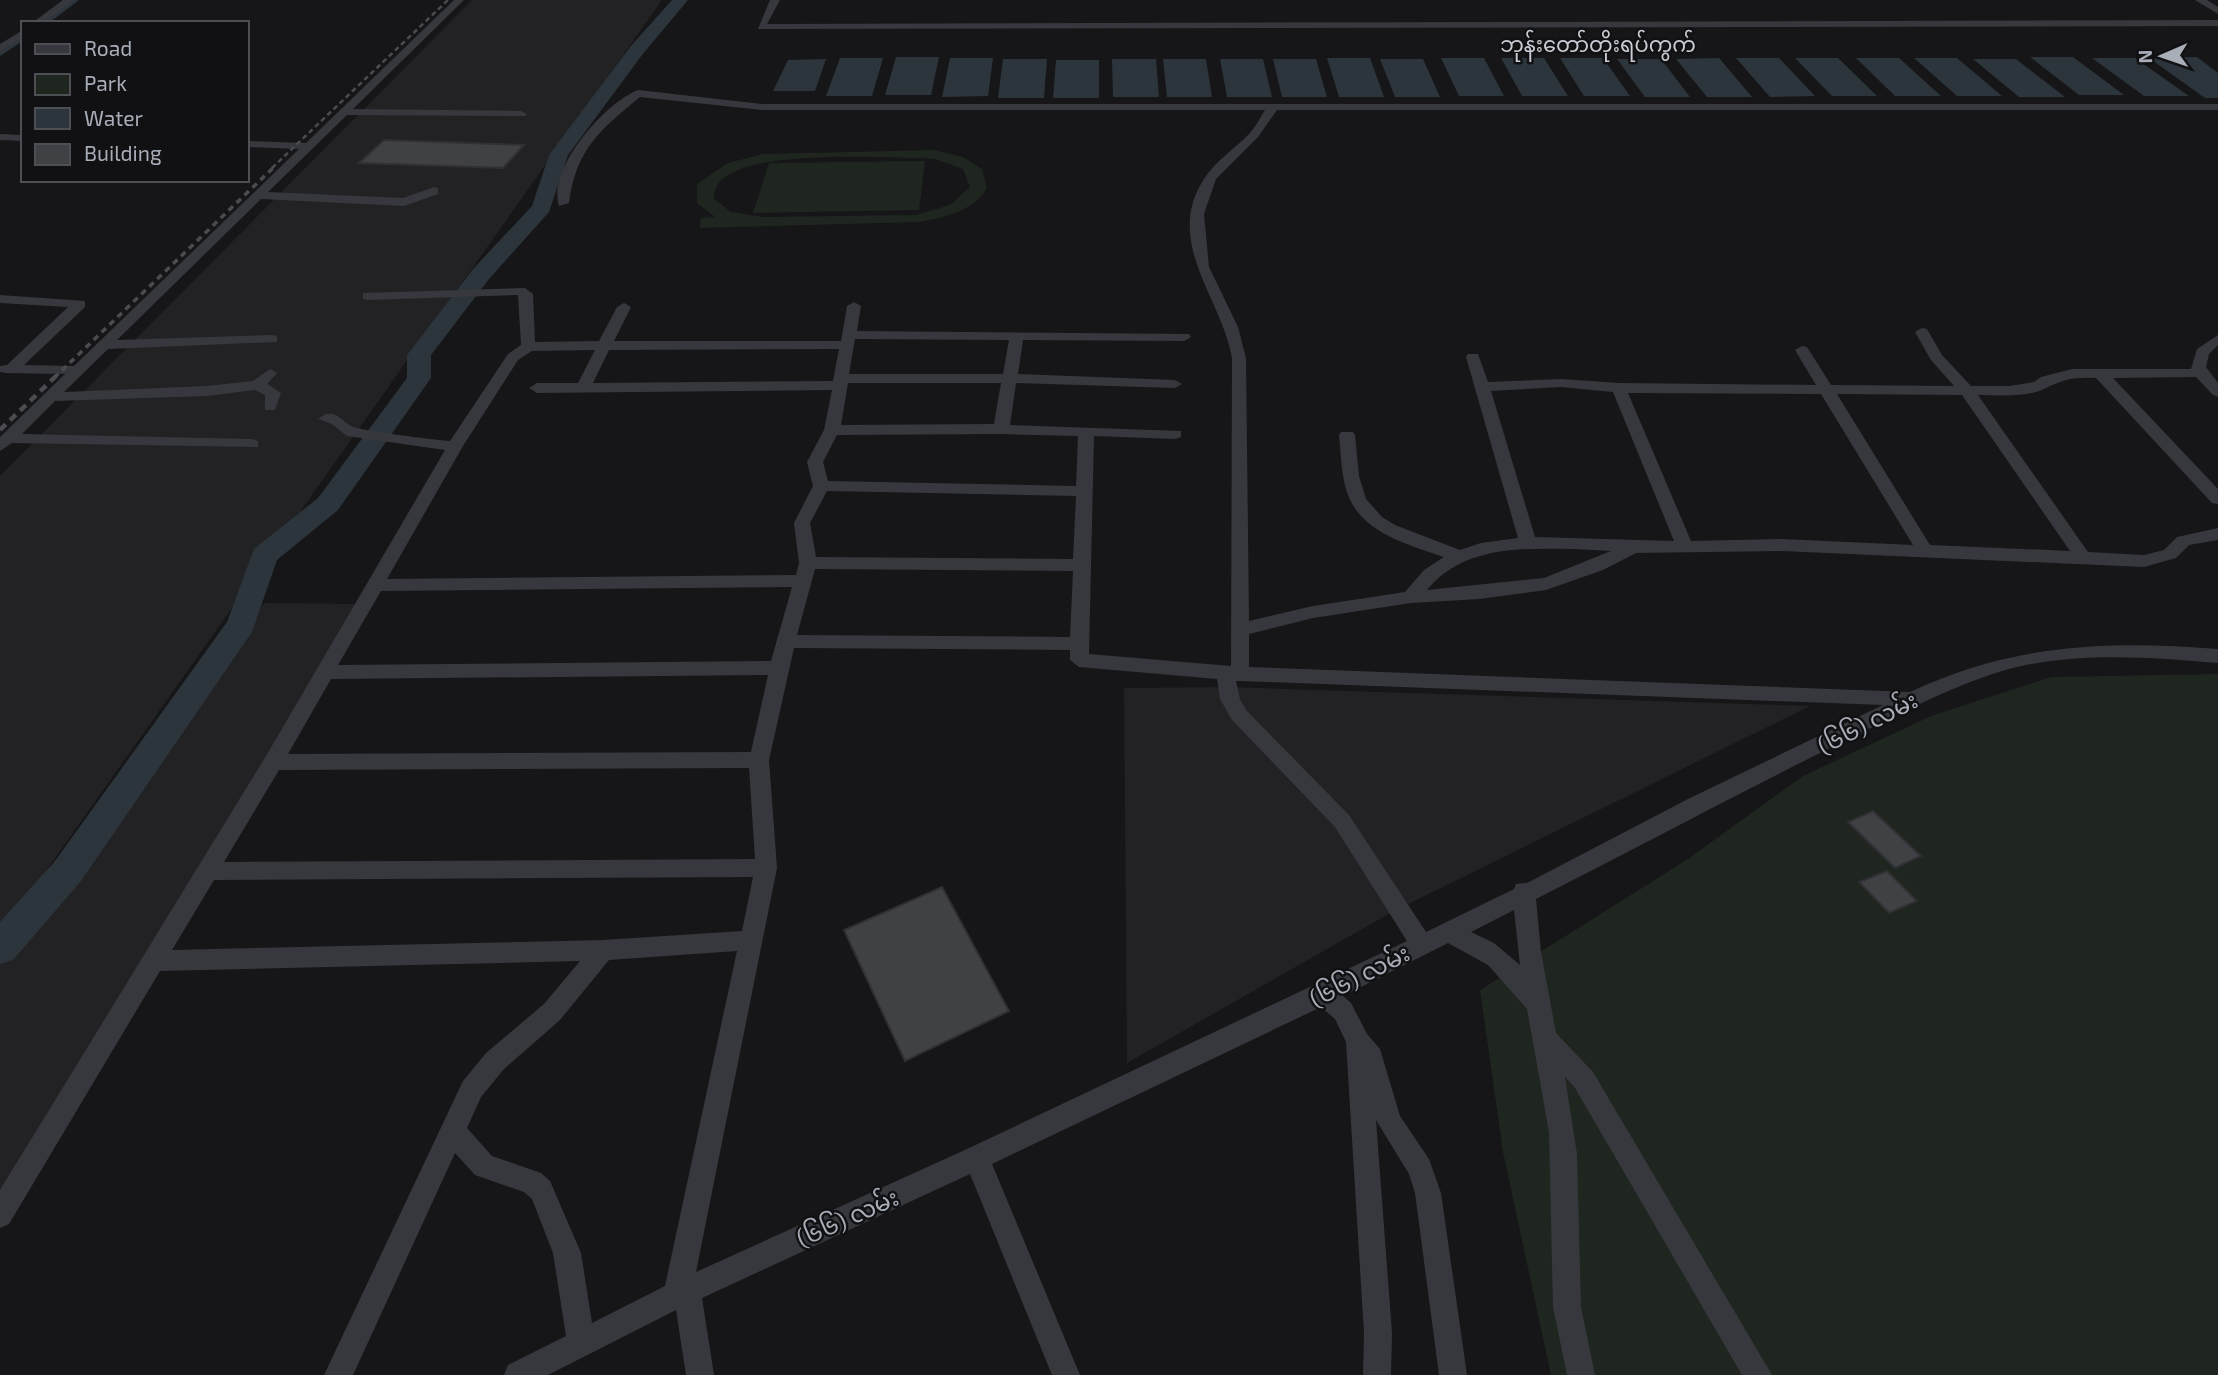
<svg xmlns="http://www.w3.org/2000/svg" width="2218" height="1375" font-family="'Exo 2','Noto Sans Myanmar',sans-serif">
<style>
.built{fill:#222225}
.green{fill:#1e261f;fill-rule:evenodd}
.water{fill:#2c353c}
.lines{fill:none;stroke-linecap:round;stroke-linejoin:round}
.canal{fill:#2c353c;fill-rule:evenodd}
.river{fill:#2c353c;fill-rule:evenodd}
.building{fill:#404145;stroke:#303034;stroke-width:2}
.minor{fill:#37383d;fill-rule:evenodd}
.rail-far2{stroke:#4a4c52;stroke-width:2.5;stroke-dasharray:5 3.5;stroke-linecap:butt}
.rail-far1{stroke:#4a4c52;stroke-width:3.5;stroke-dasharray:6 5;stroke-linecap:butt}
.rail{stroke:#4a4c52;stroke-width:4.5;stroke-dasharray:8 6;stroke-linecap:butt}
.labels{text-anchor:middle;dominant-baseline:central;stroke-width:5;stroke-linejoin:round;paint-order:stroke}
.far-quarter-label{font-size:21px;fill:#c9ccd4;stroke:#111113}
.near-street-label{font-size:24px;fill:#a8adb8;stroke:#111113}
</style>
<rect width="100%" height="100%" fill="#161618"/>
<!-- built -->
<path class="built" d="M 472,0 L 662,0 L 0,936 L 0,476 Z
M 264,603 L 361,604 L 0,1223 L 0,955 Z
M 1227,687 L 1810,706 L 1394,911 L 1127,1063 L 1124,688 Z"/>
<!-- green -->
<path class="green" d="M 934,150 L 963,157 L 982,169 L 987,188 C 972,212 946,217 919,222 L 700,228 L 701,218 L 715,217 L 697,203 L 697,184 L 728,163 L 763,154 ZM 917,158 L 935,159 L 963,169 L 970,187 L 950,205 L 916,215 L 763,217 L 731,212 L 714,199 C 710,145 881,158 917,158 Z
M 925,161 L 919,210 L 753,213 L 769,163 Z
M 2218,674 L 2218,1375 L 1551,1375 L 1503,1152 L 1480,990 L 1688,859 L 1803,776 L 1931,716 L 2051,677 Z"/>
<!-- water -->
<path class="water" d="M 896,57 L 939,57 L 931,95 L 885,95 Z
M 2030,57 L 2073,57 L 2124,95 L 2079,95 Z
M 2197,57 L 2218,73 L 2218,98 L 2205,98 L 2149,58 Z
M 840,58 L 883,58 L 872,96 L 826,96 Z
M 950,58 L 993,58 L 988,96 L 942,97 Z
M 1327,58 L 1370,58 L 1384,97 L 1339,97 Z
M 1441,58 L 1484,58 L 1504,96 L 1459,96 Z
M 1501,58 L 1544,58 L 1568,96 L 1522,96 Z
M 1560,58 L 1603,58 L 1630,96 L 1584,96 Z
M 1719,58 L 1752,97 L 1707,97 L 1676,59 Z
M 1736,58 L 1779,58 L 1815,96 L 1770,97 Z
M 1795,58 L 1838,58 L 1877,96 L 1832,96 Z
M 1856,58 L 1899,58 L 1941,96 L 1895,96 Z
M 1914,58 L 1957,58 L 2002,96 L 1957,96 Z
M 2092,58 L 2135,58 L 2189,96 L 2144,96 Z
M 826,59 L 815,91 L 773,91 L 788,60 Z
M 1003,59 L 1047,59 L 1044,98 L 998,98 Z
M 1112,59 L 1156,59 L 1159,97 L 1113,97 Z
M 1163,59 L 1206,59 L 1212,97 L 1167,97 Z
M 1220,59 L 1263,59 L 1272,97 L 1227,97 Z
M 1273,59 L 1316,59 L 1327,97 L 1282,97 Z
M 1380,59 L 1423,59 L 1440,97 L 1395,97 Z
M 1617,59 L 1661,59 L 1690,97 L 1645,97 Z
M 1973,59 L 2016,59 L 2065,97 L 2019,97 Z
M 1056,60 L 1099,60 L 1099,98 L 1053,98 Z"/>
<g class="lines">
<!-- canal -->
<path class="canal" d="M 69,0 L 79,0 L 49,23 L 39,23 Z
M 23,34 L 23,41 L 0,56 L 0,49 Z"/>
<!-- river -->
<path class="river" d="M 672,0 L 688,0 L 642,55 L 568,155 L 549,212 L 489,279 L 431,355 L 431,378 L 338,510 L 277,560 L 252,632 L 81,881 L 13,960 L 0,964 L 0,922 L 55,861 L 227,622 L 254,549 L 318,498 L 407,378 L 407,355 L 411,350 L 473,269 L 532,206 L 549,155 L 630,47 Z"/>
</g>
<!-- building -->
<path class="building" d="M 384,140 L 524,145 L 503,168 L 359,163 Z
M 1873,811 L 1921,856 L 1895,868 L 1848,822 Z
M 1887,871 L 1917,901 L 1889,913 L 1859,882 Z
M 942,887 L 1009,1011 L 905,1061 L 844,930 Z"/>
<g class="lines">
<!-- minor -->
<path class="minor" d="M 63,0 L 74,0 L 44,23 L 32,23 Z
M 454,0 L 464,0 L 353,109 L 521,111 L 527,114 L 525,116 L 347,115 L 268,192 L 403,198 L 434,187 L 438,188 L 438,194 L 404,206 L 261,199 L 117,340 L 272,335 L 277,336 L 277,342 L 108,349 L 64,392 L 207,386 L 253,381 L 270,369 L 277,373 L 267,384 L 281,393 L 275,410 L 265,410 L 265,395 L 255,390 L 207,396 L 55,401 L 22,434 L 252,439 L 258,441 L 258,447 L 12,443 L 0,451 L 0,437 L 65,374 L 5,373 L 0,372 L 0,366 L 7,365 L 68,307 L 0,303 L 0,295 L 85,301 L 85,307 L 24,365 L 74,366 L 299,149 L 247,147 L 247,141 L 306,143 Z
M 770,0 L 780,0 L 767,24 L 2218,20 L 2218,26 L 758,29 Z
M 2195,0 L 2207,0 L 2218,7 L 2218,14 Z
M 23,30 L 23,38 L 0,52 L 0,44 Z
M 638,90 L 762,104 L 2218,104 L 2218,110 L 1277,110 L 1258,137 L 1216,179 L 1204,214 L 1209,267 L 1238,327 L 1246,358 L 1249,621 L 1313,606 L 1405,592 L 1424,570 L 1444,557 C 1406,544 1358,532 1346,489 C 1341,471 1341,453 1339,435 L 1341,432 L 1353,432 L 1355,435 L 1359,476 L 1366,499 L 1382,517 L 1395,525 L 1460,550 L 1481,543 L 1518,538 L 1466,357 L 1468,354 L 1478,354 L 1488,382 L 1561,379 L 1619,383 L 1816,385 L 1795,350 L 1802,346 L 1807,347 L 1831,385 L 1954,386 L 1931,360 L 1915,332 L 1922,328 L 1927,329 L 1942,355 L 1971,386 L 2010,386 L 2034,382 L 2041,377 L 2072,369 L 2191,369 L 2197,349 L 2218,335 L 2218,345 L 2209,354 L 2206,367 L 2218,383 L 2218,397 L 2213,395 L 2196,377 L 2113,378 L 2218,489 L 2218,504 L 2212,503 L 2096,378 C 2073,377 2064,379 2044,389 C 2025,398 1998,395 1978,395 L 2088,552 L 2144,555 L 2164,550 L 2177,537 L 2218,528 L 2218,540 L 2189,545 L 2176,558 L 2144,567 L 1782,551 L 1636,553 L 1603,570 L 1546,590 L 1479,599 L 1411,603 L 1313,618 L 1249,634 L 1249,667 L 1910,692 C 2011,644 2108,640 2218,649 L 2218,663 C 2148,657 2071,651 2002,671 C 1946,688 1895,717 1842,742 C 1739,793 1638,847 1536,899 L 1541,952 L 1556,1033 L 1593,1072 L 1772,1375 L 1742,1375 L 1575,1088 L 1565,1077 L 1577,1154 L 1581,1307 L 1595,1375 L 1567,1375 L 1553,1307 L 1549,1132 L 1527,1009 L 1488,965 L 1448,943 L 1343,996 L 1351,1003 L 1367,1034 L 1380,1049 L 1400,1116 L 1429,1159 L 1441,1193 L 1467,1375 L 1439,1375 L 1415,1193 L 1409,1174 L 1376,1120 L 1392,1333 L 1391,1375 L 1363,1375 L 1364,1333 L 1346,1042 L 1335,1019 L 1321,1007 L 992,1164 L 1080,1375 L 1052,1375 L 970,1174 L 702,1298 L 714,1375 L 686,1375 L 676,1310 L 548,1375 L 504,1375 L 508,1365 L 566,1336 L 553,1253 L 532,1199 L 524,1192 L 475,1175 L 455,1153 L 353,1375 L 324,1375 L 463,1081 L 486,1053 L 544,1004 L 580,961 L 160,971 L 9,1224 L 0,1228 L 0,1190 L 266,756 L 445,450 L 347,436 L 332,424 L 318,419 C 332,406 341,420 351,426 C 360,431 436,440 450,441 L 508,354 L 521,345 L 518,295 L 368,300 L 363,299 L 363,293 L 525,288 L 533,294 L 535,342 L 599,341 L 617,307 L 624,303 L 631,307 L 614,341 L 841,341 L 847,306 L 854,302 L 861,306 L 857,331 L 1189,334 L 1191,337 L 1184,341 L 1023,340 L 1018,374 L 1175,380 L 1182,384 L 1175,388 L 1016,383 L 1010,425 L 1181,431 L 1181,437 L 1175,439 L 1094,436 L 1089,654 L 1231,666 L 1232,358 C 1222,298 1163,242 1204,179 C 1216,160 1235,149 1250,133 C 1256,126 1260,118 1265,110 L 762,110 L 640,97 C 600,130 576,149 569,203 L 559,206 C 547,168 605,103 638,90 ZM 855,339 L 1009,340 L 1003,374 L 849,374 ZM 839,349 L 833,381 L 593,383 L 609,350 ZM 595,350 L 578,383 L 537,383 L 529,388 L 537,393 L 832,390 L 824,430 L 807,462 L 813,486 L 794,523 L 799,563 L 796,575 L 387,579 L 463,446 L 518,360 L 532,351 ZM 848,383 L 1001,383 L 994,424 L 841,425 ZM 1561,387 L 1613,392 L 1674,541 L 1535,537 L 1491,391 ZM 1628,393 L 1821,394 L 1913,545 L 1782,539 L 1691,541 ZM 1837,394 L 1962,395 L 2070,551 L 1930,545 ZM 1001,434 L 1078,436 L 1076,486 L 828,481 L 823,462 L 837,435 ZM 827,491 L 1076,496 L 1073,559 L 816,557 L 810,523 ZM 1574,549 L 1611,551 L 1544,578 L 1427,590 C 1463,546 1522,548 1574,549 ZM 815,569 L 1073,571 L 1070,637 L 797,635 ZM 792,587 L 771,661 L 338,665 L 381,591 ZM 794,648 L 1070,650 L 1070,660 L 1079,667 L 1217,679 L 1220,699 L 1232,720 L 1335,827 L 1407,941 L 967,1149 L 696,1272 L 777,868 L 769,760 ZM 768,675 L 751,752 L 288,754 L 331,679 ZM 1236,681 L 1240,681 L 1883,705 L 1688,799 L 1527,883 L 1516,884 L 1514,889 L 1426,932 L 1349,815 L 1246,710 L 1240,699 ZM 749,768 L 755,859 L 224,862 L 279,770 ZM 753,877 L 742,931 L 603,940 L 172,950 L 214,880 ZM 1514,910 L 1520,965 L 1494,943 L 1471,932 ZM 737,951 L 665,1286 L 592,1323 L 581,1253 L 550,1181 L 541,1173 L 492,1156 L 467,1128 L 481,1097 L 504,1069 L 560,1020 L 609,960 Z
M 0,134 L 23,135 L 23,141 L 0,140 Z"/>
<!-- rail-far2 -->
<path class="rail-far2" d="M 272,168 L 448,0"/>
<!-- rail-far1 -->
<path class="rail-far1" d="M 54,378 L 274,167"/>
<!-- rail -->
<path class="rail" d="M 0,430 L 56,376"/>
</g>
<g class="labels">
<!-- far-quarter labels -->
<g class="far-quarter-label">
<text x="1598" y="43">ဘုန်းတော်တိုးရပ်ကွက်</text>
</g>
<!-- near-street labels -->
<g class="near-street-label">
<text transform="translate(1867 722) rotate(-27)">(၆၆) လမ်း</text>
<text transform="translate(1359 975) rotate(-27)">(၆၆) လမ်း</text>
<text transform="translate(847 1217) rotate(-24)">(၆၆) လမ်း</text>
</g>
</g>
<!-- legend -->
<rect x="21" y="21" width="228" height="161" fill="#111113" stroke="#4d4f55" stroke-width="2"/>
<rect x="35" y="44" width="35" height="10" fill="#37383d" stroke="#4d4f55" stroke-width="2"/>
<text x="84" y="56" font-size="21" fill="#a8adb8">Road</text>
<rect x="35" y="74" width="35" height="21" fill="#1e261f" stroke="#4d4f55" stroke-width="2"/>
<text x="84" y="91" font-size="21" fill="#a8adb8">Park</text>
<rect x="35" y="108" width="35" height="21" fill="#2c353c" stroke="#4d4f55" stroke-width="2"/>
<text x="84" y="126" font-size="21" fill="#a8adb8">Water</text>
<rect x="35" y="144" width="35" height="21" fill="#404145" stroke="#4d4f55" stroke-width="2"/>
<text x="84" y="161" font-size="21" fill="#a8adb8">Building</text>
<!-- north arrow -->
<g transform="translate(2162 56) rotate(268)" stroke="#111113" stroke-width="5" paint-order="stroke">
<path d="M0-5L12 26L0 18L-12 26Z" fill="#a8adb8"/>
<text y="-10" font-size="19" font-weight="bold" text-anchor="middle" fill="#a8adb8">N</text>
</g>
</svg>
